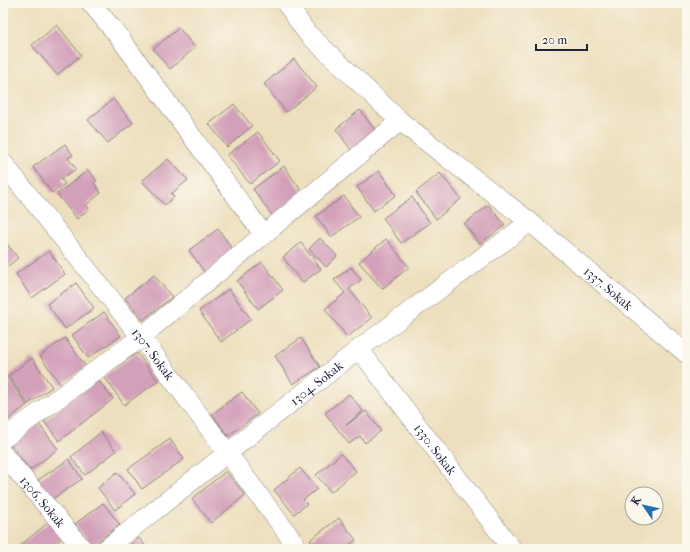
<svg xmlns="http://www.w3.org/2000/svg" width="690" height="552" font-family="'IM FELL French Canon',serif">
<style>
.building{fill:#d3a0ba}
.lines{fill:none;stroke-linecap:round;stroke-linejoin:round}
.street-casing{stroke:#88807c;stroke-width:20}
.street{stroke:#fff;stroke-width:19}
.labels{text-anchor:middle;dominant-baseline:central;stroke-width:3;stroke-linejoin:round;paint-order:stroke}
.street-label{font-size:13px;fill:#22223b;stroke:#fbf7ec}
</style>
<rect width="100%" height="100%" fill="#fbf7ec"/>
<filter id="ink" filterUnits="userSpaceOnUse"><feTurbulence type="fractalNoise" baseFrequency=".025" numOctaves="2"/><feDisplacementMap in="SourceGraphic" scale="8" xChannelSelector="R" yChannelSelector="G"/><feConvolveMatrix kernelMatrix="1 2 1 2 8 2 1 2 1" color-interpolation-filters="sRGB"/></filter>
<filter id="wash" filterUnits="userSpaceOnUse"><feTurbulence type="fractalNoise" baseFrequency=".012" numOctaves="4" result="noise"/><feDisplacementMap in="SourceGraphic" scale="16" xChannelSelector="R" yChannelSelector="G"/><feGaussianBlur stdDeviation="0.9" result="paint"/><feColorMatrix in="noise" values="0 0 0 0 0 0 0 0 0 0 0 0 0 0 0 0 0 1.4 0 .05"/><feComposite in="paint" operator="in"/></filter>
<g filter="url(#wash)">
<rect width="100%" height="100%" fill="#eddfbd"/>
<g id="blocks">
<!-- building -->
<path class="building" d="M 57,25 L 81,55 L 57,75 L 32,45 Z
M 179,28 L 195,48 L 170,69 L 153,49 Z
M 294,59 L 317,87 L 286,112 L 264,84 Z
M 113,99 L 133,123 L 108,143 L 88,120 Z
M 234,104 L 252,126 L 227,147 L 209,124 Z
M 360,110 L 379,135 L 354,154 L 336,129 Z
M 258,132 L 280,161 L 250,184 L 227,155 Z
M 65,144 L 73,155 L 68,158 L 76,169 L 61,179 L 65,184 L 52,193 L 33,167 Z
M 168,159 L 188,180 L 171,194 L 174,197 L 165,205 L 142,181 Z
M 284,166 L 304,195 L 273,217 L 253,189 Z
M 88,170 L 97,181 L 94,183 L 101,193 L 86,205 L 89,209 L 77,219 L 57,194 Z
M 379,171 L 396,195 L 374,211 L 357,187 Z
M 440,173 L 461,199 L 436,219 L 416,192 Z
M 344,196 L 359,217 L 331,237 L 316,216 Z
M 412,197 L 430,223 L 401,243 L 383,218 Z
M 489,205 L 505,225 L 480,244 L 464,224 Z
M 218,229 L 234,251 L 205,273 L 189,250 Z
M 320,238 L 337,256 L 326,267 L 309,249 Z
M 3,239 L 18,258 L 3,270 Z
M 386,239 L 409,267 L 382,289 L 359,262 Z
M 301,243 L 321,269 L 302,283 L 283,257 Z
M 49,251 L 65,274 L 32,298 L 16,274 Z
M 262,262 L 283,290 L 258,309 L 237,281 Z
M 351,267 L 361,280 L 349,289 L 372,318 L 347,337 L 325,309 L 345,293 L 334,280 Z
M 154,275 L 172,297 L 143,320 L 125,298 Z
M 76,283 L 94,308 L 65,329 L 47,304 Z
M 229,289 L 251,319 L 221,342 L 199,311 Z
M 104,312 L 121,336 L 88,358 L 72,335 Z
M 65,338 L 86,367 L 61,385 L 40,356 Z
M 301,338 L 320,367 L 293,384 L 275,356 Z
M 137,353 L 158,381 L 124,405 L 104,376 Z
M 32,358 L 52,387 L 28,404 L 8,376 Z
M 5,375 L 27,405 L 3,424 L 3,376 Z
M 97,379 L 113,399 L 59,441 L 44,421 Z
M 242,392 L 258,414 L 228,436 L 212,414 Z
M 349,394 L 363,411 L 345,426 L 366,411 L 381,431 L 365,443 L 360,436 L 349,444 L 325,413 Z
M 38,423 L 58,449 L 30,470 L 10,444 Z
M 101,432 L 116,451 L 85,475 L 71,457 Z
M 170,439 L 184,459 L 142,489 L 128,469 Z
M 341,454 L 356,471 L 331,492 L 316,475 Z
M 69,459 L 82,479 L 51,500 L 38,480 Z
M 300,468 L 317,489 L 303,500 L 307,504 L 294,514 L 274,490 Z
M 226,471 L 245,495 L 211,523 L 192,499 Z
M 117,472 L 135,494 L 115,510 L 98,488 Z
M 103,503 L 120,525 L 92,546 L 75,524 Z
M 339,518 L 356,540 L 344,549 L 317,549 L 310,540 Z
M 50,521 L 63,537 L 50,549 L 16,549 Z
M 139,538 L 148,549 L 125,549 Z"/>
</g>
</g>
<g filter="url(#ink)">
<use href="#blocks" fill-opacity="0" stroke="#88807c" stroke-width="1"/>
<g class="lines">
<defs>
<g id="street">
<path d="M 91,3 L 120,38 L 264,235"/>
<path id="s1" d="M 286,3 L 307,33 L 400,121 L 530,222 L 687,354"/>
<path id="s2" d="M 3,163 L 141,337 L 299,549"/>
<path id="s3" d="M 359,349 L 512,549"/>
<path d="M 3,439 L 141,337 L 400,121"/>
<path id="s4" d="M 3,454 L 83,549"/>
<path id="s5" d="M 106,549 L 359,349 L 530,222"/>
</g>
</defs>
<!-- street casing -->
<use href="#street" class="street-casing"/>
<!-- street -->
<use href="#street" class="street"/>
</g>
</g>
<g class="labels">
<!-- street labels -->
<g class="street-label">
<text stroke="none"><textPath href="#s1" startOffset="432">1337. Sokak</textPath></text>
<text stroke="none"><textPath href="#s2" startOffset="243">1307. Sokak</textPath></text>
<text stroke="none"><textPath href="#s5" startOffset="268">1304. Sokak</textPath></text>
<text stroke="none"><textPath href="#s3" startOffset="126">1330. Sokak</textPath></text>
<text stroke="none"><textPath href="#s4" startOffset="62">1306. Sokak</textPath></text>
</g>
</g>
<!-- margin -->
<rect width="690" height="552" fill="none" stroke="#fbf7ec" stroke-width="16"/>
<!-- north arrow -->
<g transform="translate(644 506) rotate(304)"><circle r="19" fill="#fbf7ec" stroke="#a4a2a5"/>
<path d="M0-3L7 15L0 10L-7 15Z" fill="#1f6fb2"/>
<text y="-6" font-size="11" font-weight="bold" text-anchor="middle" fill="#22223b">K</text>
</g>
<!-- scale -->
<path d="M536 44v6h51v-6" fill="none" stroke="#22223b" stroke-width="2"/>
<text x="542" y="44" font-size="12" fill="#22223b" stroke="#fbf7ec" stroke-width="3" paint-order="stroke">20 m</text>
</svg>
